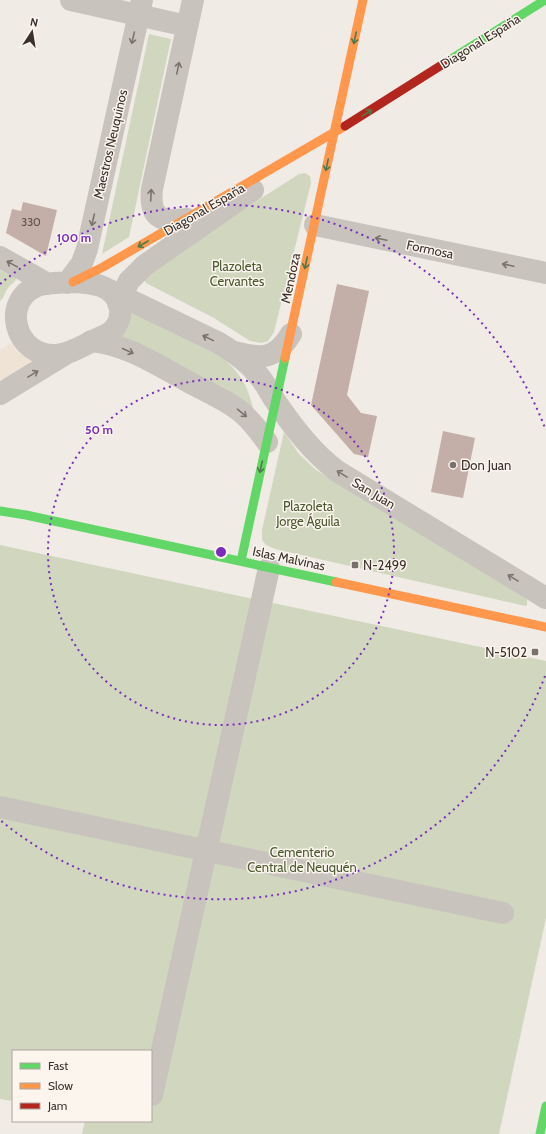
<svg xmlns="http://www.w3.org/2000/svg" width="546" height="1134" font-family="Cabin,sans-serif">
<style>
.green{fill:#d1d6bf}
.plaza{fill:#eee3d5}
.building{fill:#c3afa7}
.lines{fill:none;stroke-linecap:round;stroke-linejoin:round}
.street{stroke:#c9c3be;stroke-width:22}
.fast{stroke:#63d668;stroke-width:9}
.slow{stroke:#ff974d;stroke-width:9}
.jam{stroke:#b3261e;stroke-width:9}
.oneway{stroke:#7b726d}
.oneway2{stroke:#4d7b46}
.ring{fill:none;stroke:#7b2cbf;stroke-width:2;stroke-dasharray:2 4}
.poi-dot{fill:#7a716c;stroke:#fbf5ee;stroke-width:1.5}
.labels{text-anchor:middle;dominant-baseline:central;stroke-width:3;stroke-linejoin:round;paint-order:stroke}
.number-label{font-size:11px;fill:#5d504a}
.street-label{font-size:13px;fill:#3b302b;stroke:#fbf5ee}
.park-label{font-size:13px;fill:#4a5a2e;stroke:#fbf5ee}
.poi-label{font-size:13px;fill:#3b302b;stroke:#fbf5ee;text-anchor:start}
.centre{fill:#7b2cbf;stroke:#fbf5ee;stroke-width:2}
.ring-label{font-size:12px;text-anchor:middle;font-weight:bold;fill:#7b2cbf;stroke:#fbf5ee;stroke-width:3;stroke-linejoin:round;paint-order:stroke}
</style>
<rect width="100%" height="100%" fill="#f0ebe5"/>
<!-- green -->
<path class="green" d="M 149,34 L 171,39 L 129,237 L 102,254 Z
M 305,173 L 310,176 L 311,183 L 274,332 L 268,341 L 262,343 L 250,341 L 214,318 L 146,283 L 144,278 L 147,271 L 299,174 Z
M 0,270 L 16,278 C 15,284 11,283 8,288 C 4,293 5,297 0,301 Z
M 132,309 L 221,356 C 241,374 249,387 254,413 L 229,391 L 221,386 L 120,338 L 128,328 Z
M 284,432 L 299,454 L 316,470 L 526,598 L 527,600 L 527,605 L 525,606 L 275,549 L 266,545 L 262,540 L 262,530 Z
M 0,545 L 546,661 L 546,918 L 499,1134 L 82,1134 L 85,1121 L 151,1121 L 151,1051 L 13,1051 L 13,1101 L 0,1099 Z"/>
<!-- plaza -->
<path class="plaza" d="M 11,343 L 19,353 L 33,360 L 2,380 L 0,378 L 0,350 Z"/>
<!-- building -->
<path class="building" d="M 23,202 L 57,210 L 46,256 L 6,233 L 12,209 L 21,211 Z
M 337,284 L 369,291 L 347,395 L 361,413 L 377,416 L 368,457 L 354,454 L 311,405 Z
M 443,431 L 475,438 L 463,498 L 431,492 Z"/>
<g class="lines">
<!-- street -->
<path class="street" d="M 71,0 L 187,26
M 187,219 C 160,223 149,217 152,189 L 193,0
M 315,225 L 546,273
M 0,257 L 48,284
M 73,282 C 85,283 97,283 107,289 C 124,300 125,323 108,334 C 91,340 75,353 57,355 C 15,358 0,301 37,286 C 48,282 62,283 73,282 Z
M 67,283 L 82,263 L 87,249 L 142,0
M 107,289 L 219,343 C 234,352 248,362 259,376 C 266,384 270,394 276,402 C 294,428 312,452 337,471 L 546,598
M 118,303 L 129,281 L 145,265 L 253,190
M 91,341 C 126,344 157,365 187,381 C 205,391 225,399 241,412 C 251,420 259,431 267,442
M 234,352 C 262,359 275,360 291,334
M 0,394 L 67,353
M 0,807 L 503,913
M 152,1095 L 269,568"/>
<!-- fast -->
<path class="fast" d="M 448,61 L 545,0
M 0,511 L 26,515 L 336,582
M 241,561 L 285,358
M 540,1134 L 546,1106"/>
<!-- slow -->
<path class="slow" d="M 73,282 L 103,267 L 345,126
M 285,358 L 363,0
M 336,582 L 546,627"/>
<!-- jam -->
<path class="jam" d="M 345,126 L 448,61"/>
</g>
<!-- one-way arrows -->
<defs><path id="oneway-shaft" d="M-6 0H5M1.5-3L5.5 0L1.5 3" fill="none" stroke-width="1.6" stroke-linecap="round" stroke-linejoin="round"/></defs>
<g class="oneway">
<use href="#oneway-shaft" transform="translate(133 38) rotate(103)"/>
<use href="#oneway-shaft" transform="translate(178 68) rotate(-78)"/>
<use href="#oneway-shaft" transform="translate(151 195) rotate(-87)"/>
<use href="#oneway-shaft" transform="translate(93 220) rotate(103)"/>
<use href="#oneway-shaft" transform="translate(381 239) rotate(-168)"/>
<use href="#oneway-shaft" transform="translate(12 264) rotate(-151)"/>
<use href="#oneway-shaft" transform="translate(508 265) rotate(-168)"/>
<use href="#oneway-shaft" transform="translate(208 338) rotate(-154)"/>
<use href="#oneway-shaft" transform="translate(128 351) rotate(25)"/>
<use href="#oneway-shaft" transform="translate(33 374) rotate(-31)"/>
<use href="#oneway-shaft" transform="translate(242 413) rotate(40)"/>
<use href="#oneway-shaft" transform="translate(342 474) rotate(-148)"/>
<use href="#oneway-shaft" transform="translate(513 578) rotate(-149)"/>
</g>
<g class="oneway2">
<use href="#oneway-shaft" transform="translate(355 38) rotate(102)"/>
<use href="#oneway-shaft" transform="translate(367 113) rotate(-32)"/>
<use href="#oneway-shaft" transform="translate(327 165) rotate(102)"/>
<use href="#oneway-shaft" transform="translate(143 244) rotate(150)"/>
<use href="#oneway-shaft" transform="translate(306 263) rotate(102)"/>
<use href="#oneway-shaft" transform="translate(261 467) rotate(102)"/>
</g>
<!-- distance rings -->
<g class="ring">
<circle cx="221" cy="552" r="173"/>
<path d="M545 676A347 347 0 0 1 0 820M0 284A347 347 0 0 1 545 428"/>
</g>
<!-- markers -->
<g class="poi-dot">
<circle cx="453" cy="465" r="4"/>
<rect x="351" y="561" width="8" height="8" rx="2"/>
<rect x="531" y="648" width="8" height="8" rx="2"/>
</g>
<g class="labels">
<!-- number labels -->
<g class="number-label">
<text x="31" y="222">330</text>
</g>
<!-- street labels -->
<g class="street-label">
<text transform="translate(480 41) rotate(-32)">Diagonal España</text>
<text transform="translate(110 144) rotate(-77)">Maestros Neuquinos</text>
<text transform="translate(204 209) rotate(-30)">Diagonal España</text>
<text transform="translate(430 249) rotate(12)">Formosa</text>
<text transform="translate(290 278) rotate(-78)">Mendoza</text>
<text transform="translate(374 493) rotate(31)">San Juan</text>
<text transform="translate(289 558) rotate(12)">Islas Malvinas</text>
</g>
<!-- park labels -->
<g class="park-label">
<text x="237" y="266">Plazoleta<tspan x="237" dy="15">Cervantes</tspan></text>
<text x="308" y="506">Plazoleta<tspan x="308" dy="15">Jorge Águila</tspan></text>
<text x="302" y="852">Cementerio<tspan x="302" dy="15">Central de Neuquén</tspan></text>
</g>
<!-- poi labels -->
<g class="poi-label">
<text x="461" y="465">Don Juan</text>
<text x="363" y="565">N-2499</text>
<text x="527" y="652" text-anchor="end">N-5102</text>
</g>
</g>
<circle cx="221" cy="552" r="6" class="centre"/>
<g class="ring-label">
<text x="74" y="242">100 m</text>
<text x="99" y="434">50 m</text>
</g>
<!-- legend -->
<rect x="12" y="1050" width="140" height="72" fill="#fbf5ee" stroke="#aea6a0"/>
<rect x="20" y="1063" width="20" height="6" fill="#63d668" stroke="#aea6a0"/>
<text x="48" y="1070" font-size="12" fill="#3b302b">Fast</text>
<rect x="20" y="1083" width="20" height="6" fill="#ff974d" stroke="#aea6a0"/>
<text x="48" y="1090" font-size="12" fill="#3b302b">Slow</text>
<rect x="20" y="1103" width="20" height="6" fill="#b3261e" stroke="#aea6a0"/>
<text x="48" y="1110" font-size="12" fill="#3b302b">Jam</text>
<!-- north arrow -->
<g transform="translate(32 32) rotate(12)" stroke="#fbf5ee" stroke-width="3" paint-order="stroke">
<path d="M0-3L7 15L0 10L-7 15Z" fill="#3b302b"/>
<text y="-6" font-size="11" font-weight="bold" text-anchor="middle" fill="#3b302b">N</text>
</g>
</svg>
